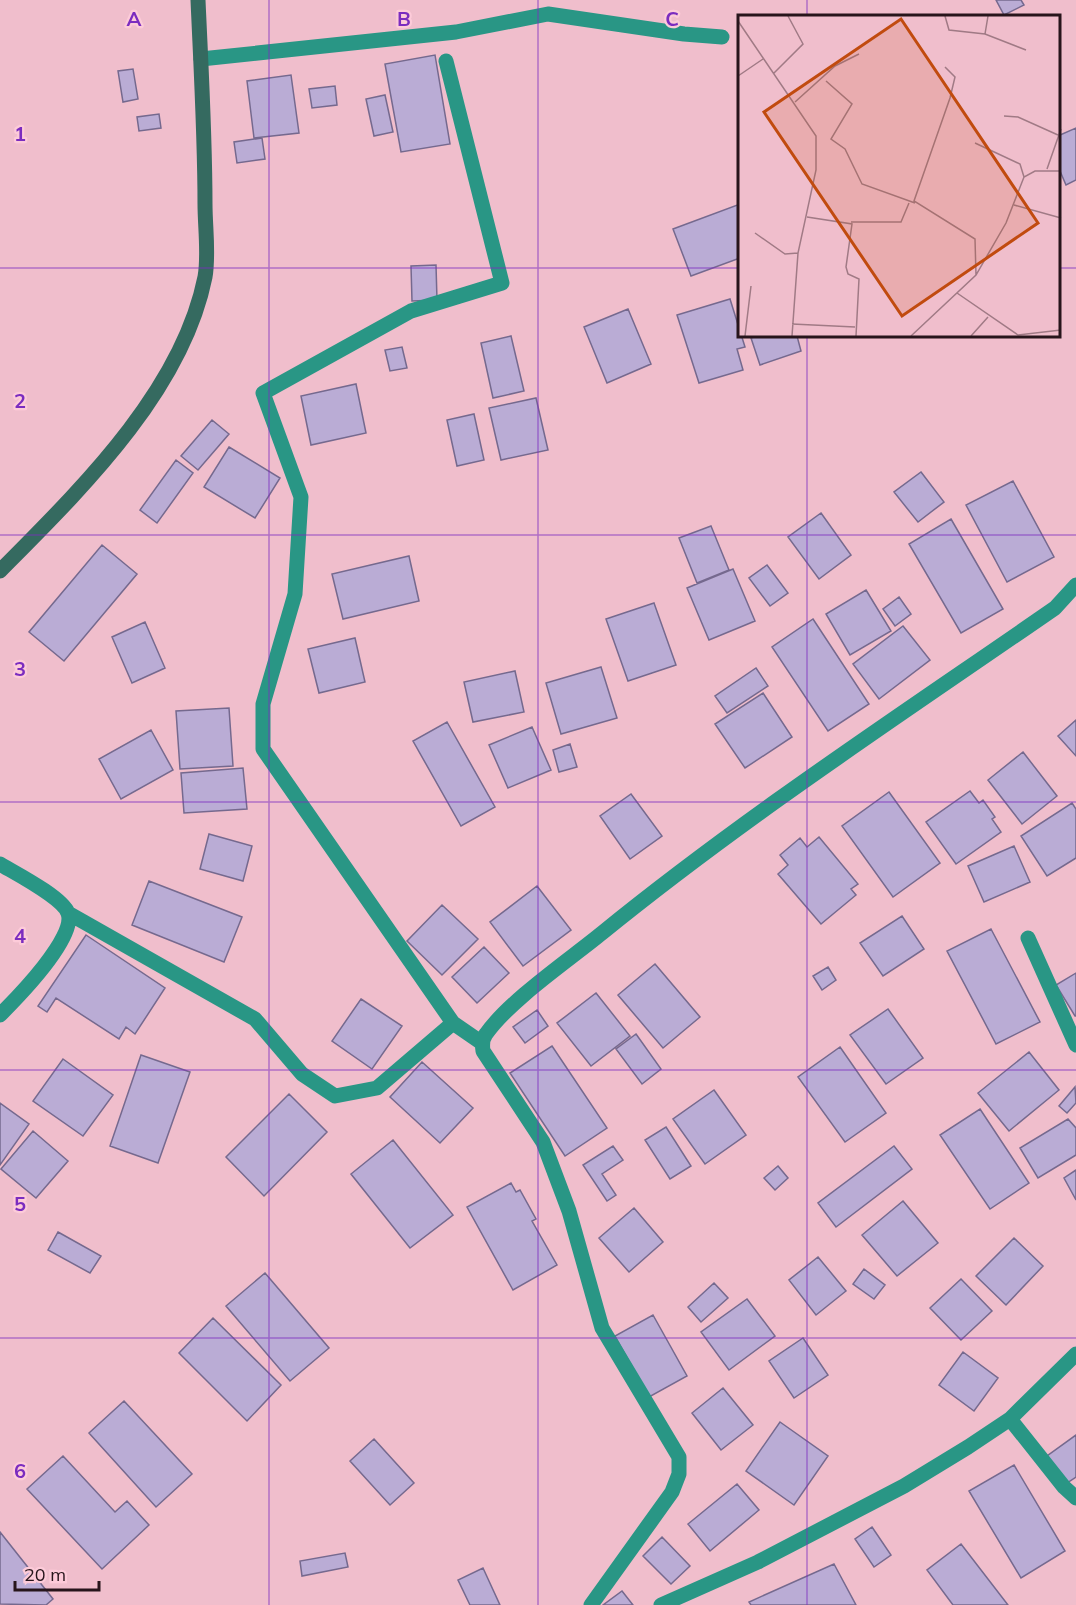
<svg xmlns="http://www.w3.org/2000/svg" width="1076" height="1605" font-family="Mulish,sans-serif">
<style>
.building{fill:#baacd5;stroke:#75698e;stroke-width:1.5}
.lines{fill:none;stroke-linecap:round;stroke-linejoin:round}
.street{stroke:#299685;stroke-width:15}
.secondary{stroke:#356a60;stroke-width:15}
.grid{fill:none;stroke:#7b2cbf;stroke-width:1.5;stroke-opacity:0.55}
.inset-road{fill:none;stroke:#a07a85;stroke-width:1.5}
.view{fill:#c14b0f;fill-opacity:0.15;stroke:#c14b0f;stroke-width:3}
.inset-edge{fill:none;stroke:#27151b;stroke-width:3}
.grid-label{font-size:20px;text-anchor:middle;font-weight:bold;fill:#7b2cbf;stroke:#fdcbd9;stroke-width:4.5;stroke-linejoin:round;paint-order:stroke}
</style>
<rect width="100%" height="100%" fill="#f0becc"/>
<!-- building -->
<path class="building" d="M 996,0 L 1021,0 L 1024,5 L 1004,15 Z
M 435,55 L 450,144 L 401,152 L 385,64 Z
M 133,69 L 138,99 L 123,102 L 118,71 Z
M 291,75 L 299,133 L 254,138 L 247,81 Z
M 335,86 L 337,105 L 312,108 L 309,89 Z
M 385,95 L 393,132 L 374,136 L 366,99 Z
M 159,114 L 161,128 L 139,131 L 137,117 Z
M 1076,128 L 1076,180 L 1066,185 L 1060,171 L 1060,135 Z
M 262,138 L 265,159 L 237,163 L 234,142 Z
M 740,204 L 740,258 L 691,276 L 673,229 Z
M 436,265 L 437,300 L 412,301 L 411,266 Z
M 730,299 L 745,347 L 737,349 L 743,370 L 699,383 L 677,315 Z
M 628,309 L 651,364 L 607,383 L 584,327 Z
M 511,336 L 524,391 L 493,398 L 481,343 Z
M 757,336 L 797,336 L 801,351 L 760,365 L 751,338 Z
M 402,347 L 407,368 L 390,371 L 385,350 Z
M 356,384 L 366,433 L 311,445 L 301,396 Z
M 536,398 L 548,450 L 501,460 L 489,408 Z
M 474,414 L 484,460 L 457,466 L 447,420 Z
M 212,420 L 229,434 L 198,470 L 181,456 Z
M 229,447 L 280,478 L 255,518 L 204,487 Z
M 176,460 L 193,473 L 157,523 L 140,510 Z
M 921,472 L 944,502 L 918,522 L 894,492 Z
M 1013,481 L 1054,557 L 1007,582 L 966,505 Z
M 821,513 L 851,555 L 819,579 L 788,537 Z
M 951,519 L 1003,609 L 961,633 L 909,544 Z
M 711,526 L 729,570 L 697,583 L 679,538 Z
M 102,545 L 137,574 L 64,661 L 29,632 Z
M 409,556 L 419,601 L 343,619 L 332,574 Z
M 767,565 L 788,593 L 770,606 L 749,578 Z
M 733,569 L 755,621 L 709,640 L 687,588 Z
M 866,590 L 891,631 L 850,655 L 826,614 Z
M 899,597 L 911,614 L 895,626 L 883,609 Z
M 654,603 L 676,665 L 628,681 L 606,619 Z
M 813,619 L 869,704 L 828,731 L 772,647 Z
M 145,622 L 165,668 L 132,683 L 112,637 Z
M 903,626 L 930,660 L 879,699 L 853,664 Z
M 355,638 L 365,682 L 319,693 L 308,649 Z
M 601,667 L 617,718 L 561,734 L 546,683 Z
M 756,668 L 768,686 L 727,713 L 715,696 Z
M 515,671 L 524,712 L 473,722 L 464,682 Z
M 763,693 L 792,737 L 745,768 L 715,724 Z
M 229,708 L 233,766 L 180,769 L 176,711 Z
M 1076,720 L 1076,756 L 1058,736 Z
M 447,722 L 495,807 L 461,826 L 413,741 Z
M 532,727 L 551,770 L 508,788 L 489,745 Z
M 151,730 L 173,770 L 121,799 L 99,759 Z
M 570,744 L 577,767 L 559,772 L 553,750 Z
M 1023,752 L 1057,796 L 1022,824 L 988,780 Z
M 243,768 L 247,809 L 184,813 L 181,773 Z
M 970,791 L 979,803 L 983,800 L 995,817 L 992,819 L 1001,832 L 956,864 L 926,822 Z
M 889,792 L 940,863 L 893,897 L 842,826 Z
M 631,794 L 662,836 L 630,859 L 600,816 Z
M 1072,803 L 1076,809 L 1076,858 L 1047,876 L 1021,836 Z
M 209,834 L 252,846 L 243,881 L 200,869 Z
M 819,837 L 858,884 L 851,889 L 856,895 L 821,924 L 778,874 L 788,865 L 780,855 L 800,838 L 807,847 Z
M 1014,846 L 1030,882 L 984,902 L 968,866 Z
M 149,881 L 242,917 L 224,962 L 132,925 Z
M 537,886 L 571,930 L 523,966 L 490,922 Z
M 442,905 L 478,939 L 442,975 L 407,941 Z
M 902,916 L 924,949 L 883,976 L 860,943 Z
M 991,929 L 1040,1022 L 996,1044 L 947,951 Z
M 86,935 L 165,988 L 135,1034 L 126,1027 L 119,1039 L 56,998 L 47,1012 L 38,1006 Z
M 484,947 L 509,973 L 477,1003 L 452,977 Z
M 655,964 L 700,1017 L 663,1048 L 618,995 Z
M 828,967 L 836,980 L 822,990 L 813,976 Z
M 1076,973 L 1076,1016 L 1075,1016 L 1056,985 Z
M 596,993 L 630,1036 L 591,1066 L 557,1023 Z
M 361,999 L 402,1026 L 372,1069 L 332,1041 Z
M 888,1009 L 923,1058 L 886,1084 L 850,1035 Z
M 537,1010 L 548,1026 L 525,1043 L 513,1027 Z
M 636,1034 L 661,1069 L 642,1084 L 616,1049 Z
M 552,1046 L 607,1128 L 565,1156 L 510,1073 Z
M 840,1047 L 886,1113 L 845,1142 L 798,1077 Z
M 1029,1052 L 1059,1090 L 1009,1131 L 978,1093 Z
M 141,1055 L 190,1072 L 158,1163 L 110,1146 Z
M 63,1059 L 113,1095 L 83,1136 L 33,1101 Z
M 422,1062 L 473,1108 L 440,1143 L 390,1097 Z
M 1075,1087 L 1076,1103 L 1067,1113 L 1059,1106 Z
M 714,1090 L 746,1135 L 705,1164 L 673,1119 Z
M 289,1094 L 327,1132 L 264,1196 L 226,1157 Z
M 0,1103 L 29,1124 L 0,1165 Z
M 980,1109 L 1029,1183 L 990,1209 L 940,1135 Z
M 1068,1119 L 1076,1128 L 1076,1155 L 1038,1178 L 1020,1148 Z
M 666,1127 L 691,1166 L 670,1179 L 645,1140 Z
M 33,1131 L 68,1161 L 36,1198 L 1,1169 Z
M 393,1140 L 453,1215 L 410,1248 L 351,1174 Z
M 613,1146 L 623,1160 L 602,1174 L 616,1195 L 607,1201 L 583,1165 Z
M 894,1146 L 912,1169 L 836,1227 L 818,1203 Z
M 778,1166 L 788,1178 L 775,1190 L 764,1178 Z
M 1076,1170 L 1076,1200 L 1064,1178 Z
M 511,1183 L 516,1192 L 520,1190 L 536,1219 L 532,1221 L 557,1265 L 513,1290 L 467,1207 Z
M 903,1201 L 938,1243 L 897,1276 L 862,1235 Z
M 634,1208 L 663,1242 L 629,1272 L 599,1238 Z
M 58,1232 L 101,1256 L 90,1273 L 48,1250 Z
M 1014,1238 L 1043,1266 L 1006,1305 L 976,1276 Z
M 818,1257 L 846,1291 L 816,1315 L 789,1280 Z
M 864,1269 L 885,1285 L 874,1299 L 853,1284 Z
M 265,1273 L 329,1348 L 290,1381 L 226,1306 Z
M 961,1279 L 992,1311 L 961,1340 L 930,1308 Z
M 714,1283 L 728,1298 L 701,1322 L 688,1307 Z
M 747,1299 L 775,1336 L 729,1370 L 701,1332 Z
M 653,1315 L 687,1376 L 649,1397 L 615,1336 Z
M 213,1318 L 281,1385 L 247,1421 L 179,1353 Z
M 803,1338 L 828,1375 L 794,1398 L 769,1361 Z
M 963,1352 L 998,1378 L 974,1411 L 939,1385 Z
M 723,1388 L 753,1425 L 721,1450 L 692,1413 Z
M 124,1401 L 192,1474 L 156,1507 L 89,1433 Z
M 780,1422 L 828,1456 L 794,1505 L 746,1471 Z
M 1076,1435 L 1076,1477 L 1067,1483 L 1047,1456 Z
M 374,1439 L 414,1483 L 390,1505 L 350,1461 Z
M 63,1456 L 115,1512 L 127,1501 L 149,1525 L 102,1569 L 27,1489 Z
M 1014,1465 L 1065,1551 L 1021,1578 L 969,1491 Z
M 737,1484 L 759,1510 L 710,1551 L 688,1524 Z
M 872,1527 L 891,1555 L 874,1567 L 855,1539 Z
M 0,1532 L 53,1599 L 46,1605 L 0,1604 Z
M 662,1537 L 690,1566 L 671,1584 L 643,1556 Z
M 961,1544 L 1008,1605 L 953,1605 L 927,1570 Z
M 345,1553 L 348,1567 L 302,1576 L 300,1561 Z
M 834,1564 L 856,1605 L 751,1605 L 749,1602 Z
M 483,1568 L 500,1605 L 470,1605 L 458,1580 Z
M 622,1591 L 633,1605 L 603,1605 Z"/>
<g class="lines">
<!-- street -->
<path class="street" d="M 201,59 L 456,32 L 548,14 L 684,34 L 722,37
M 446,61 L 502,283 L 411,311 L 263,393 L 301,497 L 295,594 L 263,704 L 263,749 L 453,1023 L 482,1043
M 0,864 C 15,873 62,897 68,913 C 77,937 17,998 0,1015
M 68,913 L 255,1019 L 302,1074 L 335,1096 L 377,1088 L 453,1023
M 1028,938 L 1076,1045
M 1010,1419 L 1064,1487 L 1076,1498
M 591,1605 L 672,1492 L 679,1474 L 679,1457 L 602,1328 L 569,1211 L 543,1142 L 483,1051 C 482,1044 482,1039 486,1034 C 510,1000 569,960 602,933 C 746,816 902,714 1055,608 L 1076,585
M 661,1605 L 758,1562 L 904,1486 L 968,1447 L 1010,1419 L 1076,1354"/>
<!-- secondary -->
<path class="secondary" d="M 0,571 C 79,491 182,392 205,277 C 209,255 205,227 205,204 C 205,136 201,68 198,0"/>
</g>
<!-- grid -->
<path class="grid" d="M 269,0 L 269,1605M 538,0 L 538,1605M 807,0 L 807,16M 0,268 L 740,268M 1060,268 L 1076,268M 807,336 L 807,1605M 0,535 L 1076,535M 0,802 L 1076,802M 0,1070 L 1076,1070M 0,1338 L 1076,1338"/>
<!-- overview -->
<g transform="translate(738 15)">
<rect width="322" height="322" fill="#f0becc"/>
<path class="inset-road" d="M 207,1 L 211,15 L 247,19 L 288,35M 0,6 L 78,121 L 78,155 L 60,238 L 54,321M 247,19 L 250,1M 207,52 L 217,62 L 212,83 L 176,186 L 237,224 L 238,260M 36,58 L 65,29 L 50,1M 0,61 L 25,44M 88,66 L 114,89 L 93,124 L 107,134 L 124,169 L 177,188M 57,87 L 97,51 L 121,39M 266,101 L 280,102 L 320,120M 237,128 L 282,149 L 286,162M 309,154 L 323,114M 276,190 L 323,203M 69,202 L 114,209 L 108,252 L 110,259 L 121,264 L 118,321M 113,207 L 163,207 L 171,188M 17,218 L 47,239 L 60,238M 219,278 L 280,320 L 323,315M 54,309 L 117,312M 7,321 L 13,271M 173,321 L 238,260 L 268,208 L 286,162 L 297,156 L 323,156M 233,321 L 250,302"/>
<path class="view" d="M 163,4 L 300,208 L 164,301 L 26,97 Z"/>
<rect width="322" height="322" class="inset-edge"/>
</g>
<g class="grid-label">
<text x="134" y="26">A</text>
<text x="404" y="26">B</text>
<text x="672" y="26">C</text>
<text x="20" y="141">1</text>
<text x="20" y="408">2</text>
<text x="20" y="676">3</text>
<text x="20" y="943">4</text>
<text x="20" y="1211">5</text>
<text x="20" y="1478">6</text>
</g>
<!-- scale -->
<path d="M15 1581v9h84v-9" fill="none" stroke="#27151b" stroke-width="3"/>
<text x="24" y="1581" font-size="18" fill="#27151b" stroke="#fdcbd9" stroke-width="4.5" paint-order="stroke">20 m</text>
</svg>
